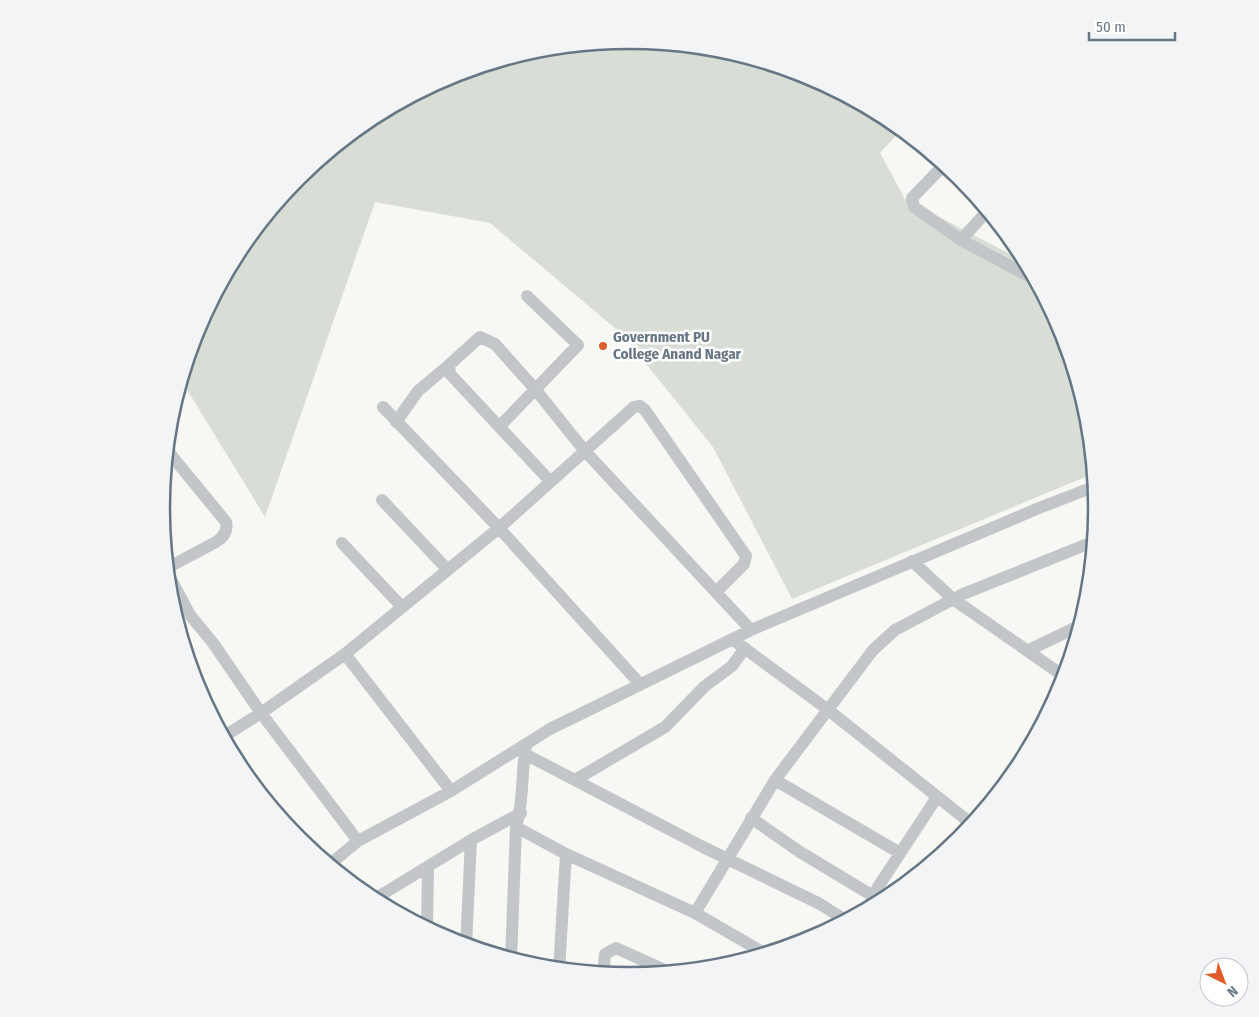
<svg xmlns="http://www.w3.org/2000/svg" width="1259" height="1017" font-family="'Fira Sans Condensed',sans-serif">
<style>
.green{fill:#d8ded5}
.lines{fill:none;stroke-linecap:round;stroke-linejoin:round}
.minor{stroke:#c2c6c9;stroke-width:12}
.poi-dot{fill:#e05c2b;stroke:#fff;stroke-width:2}
.labels{text-anchor:middle;dominant-baseline:central;stroke-width:5;stroke-linejoin:round;paint-order:stroke}
.poi-label{font-size:15px;font-weight:bold;fill:#667684;stroke:#fff;text-anchor:start}
.rim{fill:none;stroke:#667684;stroke-width:2.5}
</style>
<rect width="100%" height="100%" fill="#f7f7f4"/>
<!-- green -->
<path class="green" d="M 629,40 C 660,43 692,43 721,49 C 776,60 859,94 902,129 L 880,153 L 905,199 L 1027,263 L 1062,329 L 1089,417 L 1095,473 L 792,599 L 713,447 L 622,334 L 490,223 L 375,202 L 265,517 L 181,380 L 197,329 L 240,248 L 298,177 L 369,119 L 450,76 L 538,49 Z"/>
<g class="lines">
<!-- minor -->
<path class="minor" d="M 945,164 L 912,198 L 914,207 L 961,240 L 1036,280
M 961,240 L 988,210
M 383,407 L 499,528 L 640,684
M 396,422 L 418,391 L 449,365
M 499,427 L 578,345 L 527,296
M 167,450 L 226,522 C 228,531 224,537 216,542 L 167,568
M 550,481 L 450,374 L 449,365 L 480,337 L 495,344 L 535,389 L 584,450 L 751,630
M 382,500 L 447,569
M 342,543 L 402,607
M 912,561 L 953,599 L 1065,677
M 167,572 L 190,615 L 213,643 L 261,713 L 223,737
M 732,639 L 827,709 L 973,825
M 1029,650 L 1081,625
M 345,654 L 451,791
M 525,754 L 703,847 L 820,904 L 847,921
M 575,780 L 665,727 L 705,686 L 732,666 L 745,648
M 775,780 L 900,853
M 751,818 L 800,852 L 873,896
M 516,827 L 566,854 L 695,913 L 766,954
M 358,841 L 261,713 L 345,654 L 499,528 L 634,407 L 640,406 L 645,410 L 746,556 L 744,564 L 716,592
M 959,841 L 970,823
M 329,865 L 358,841 L 451,791 L 550,729 L 751,630 L 1039,508 L 1096,486
M 373,900 L 471,840 L 521,813
M 867,910 L 878,887 L 937,797
M 695,913 L 775,780 L 873,650 L 895,630 L 963,594 L 1095,541
M 427,929 L 428,868
M 466,946 L 471,840
M 511,960 L 516,827 C 524,801 521,773 526,746
M 559,970 L 566,854
M 603,974 L 605,954 L 616,948 L 671,973"/>
</g>
<!-- markers -->
<circle class="poi-dot" cx="603" cy="346" r="5"/>
<g class="labels">
<!-- poi labels -->
<g class="poi-label">
<text x="613" y="337">Government PU<tspan x="613" dy="17">College Anand Nagar</tspan></text>
</g>
</g>
<!-- crop -->
<path d="M0 0H1259V1017H0ZM170 508a459 459 0 1 1 918 0a459 459 0 1 1-918 0Z" fill="#f3f4f5" fill-rule="evenodd"/>
<path class="rim" d="M170 508a459 459 0 1 1 918 0a459 459 0 1 1-918 0Z"/>
<!-- north arrow -->
<g transform="translate(1224 982) rotate(138)"><circle r="24" fill="#ffffff" stroke="#c2c8ce"/>
<path d="M0-4L9 19L0 12L-9 19Z" fill="#e05c2b"/>
<text y="-8" font-size="14" font-weight="bold" text-anchor="middle" fill="#667684">N</text>
</g>
<!-- scale -->
<path d="M1089 32v8h86v-8" fill="none" stroke="#667684" stroke-width="2.5"/>
<text x="1096" y="32" font-size="15" fill="#667684" stroke="#ffffff" stroke-width="4" paint-order="stroke">50 m</text>
</svg>
